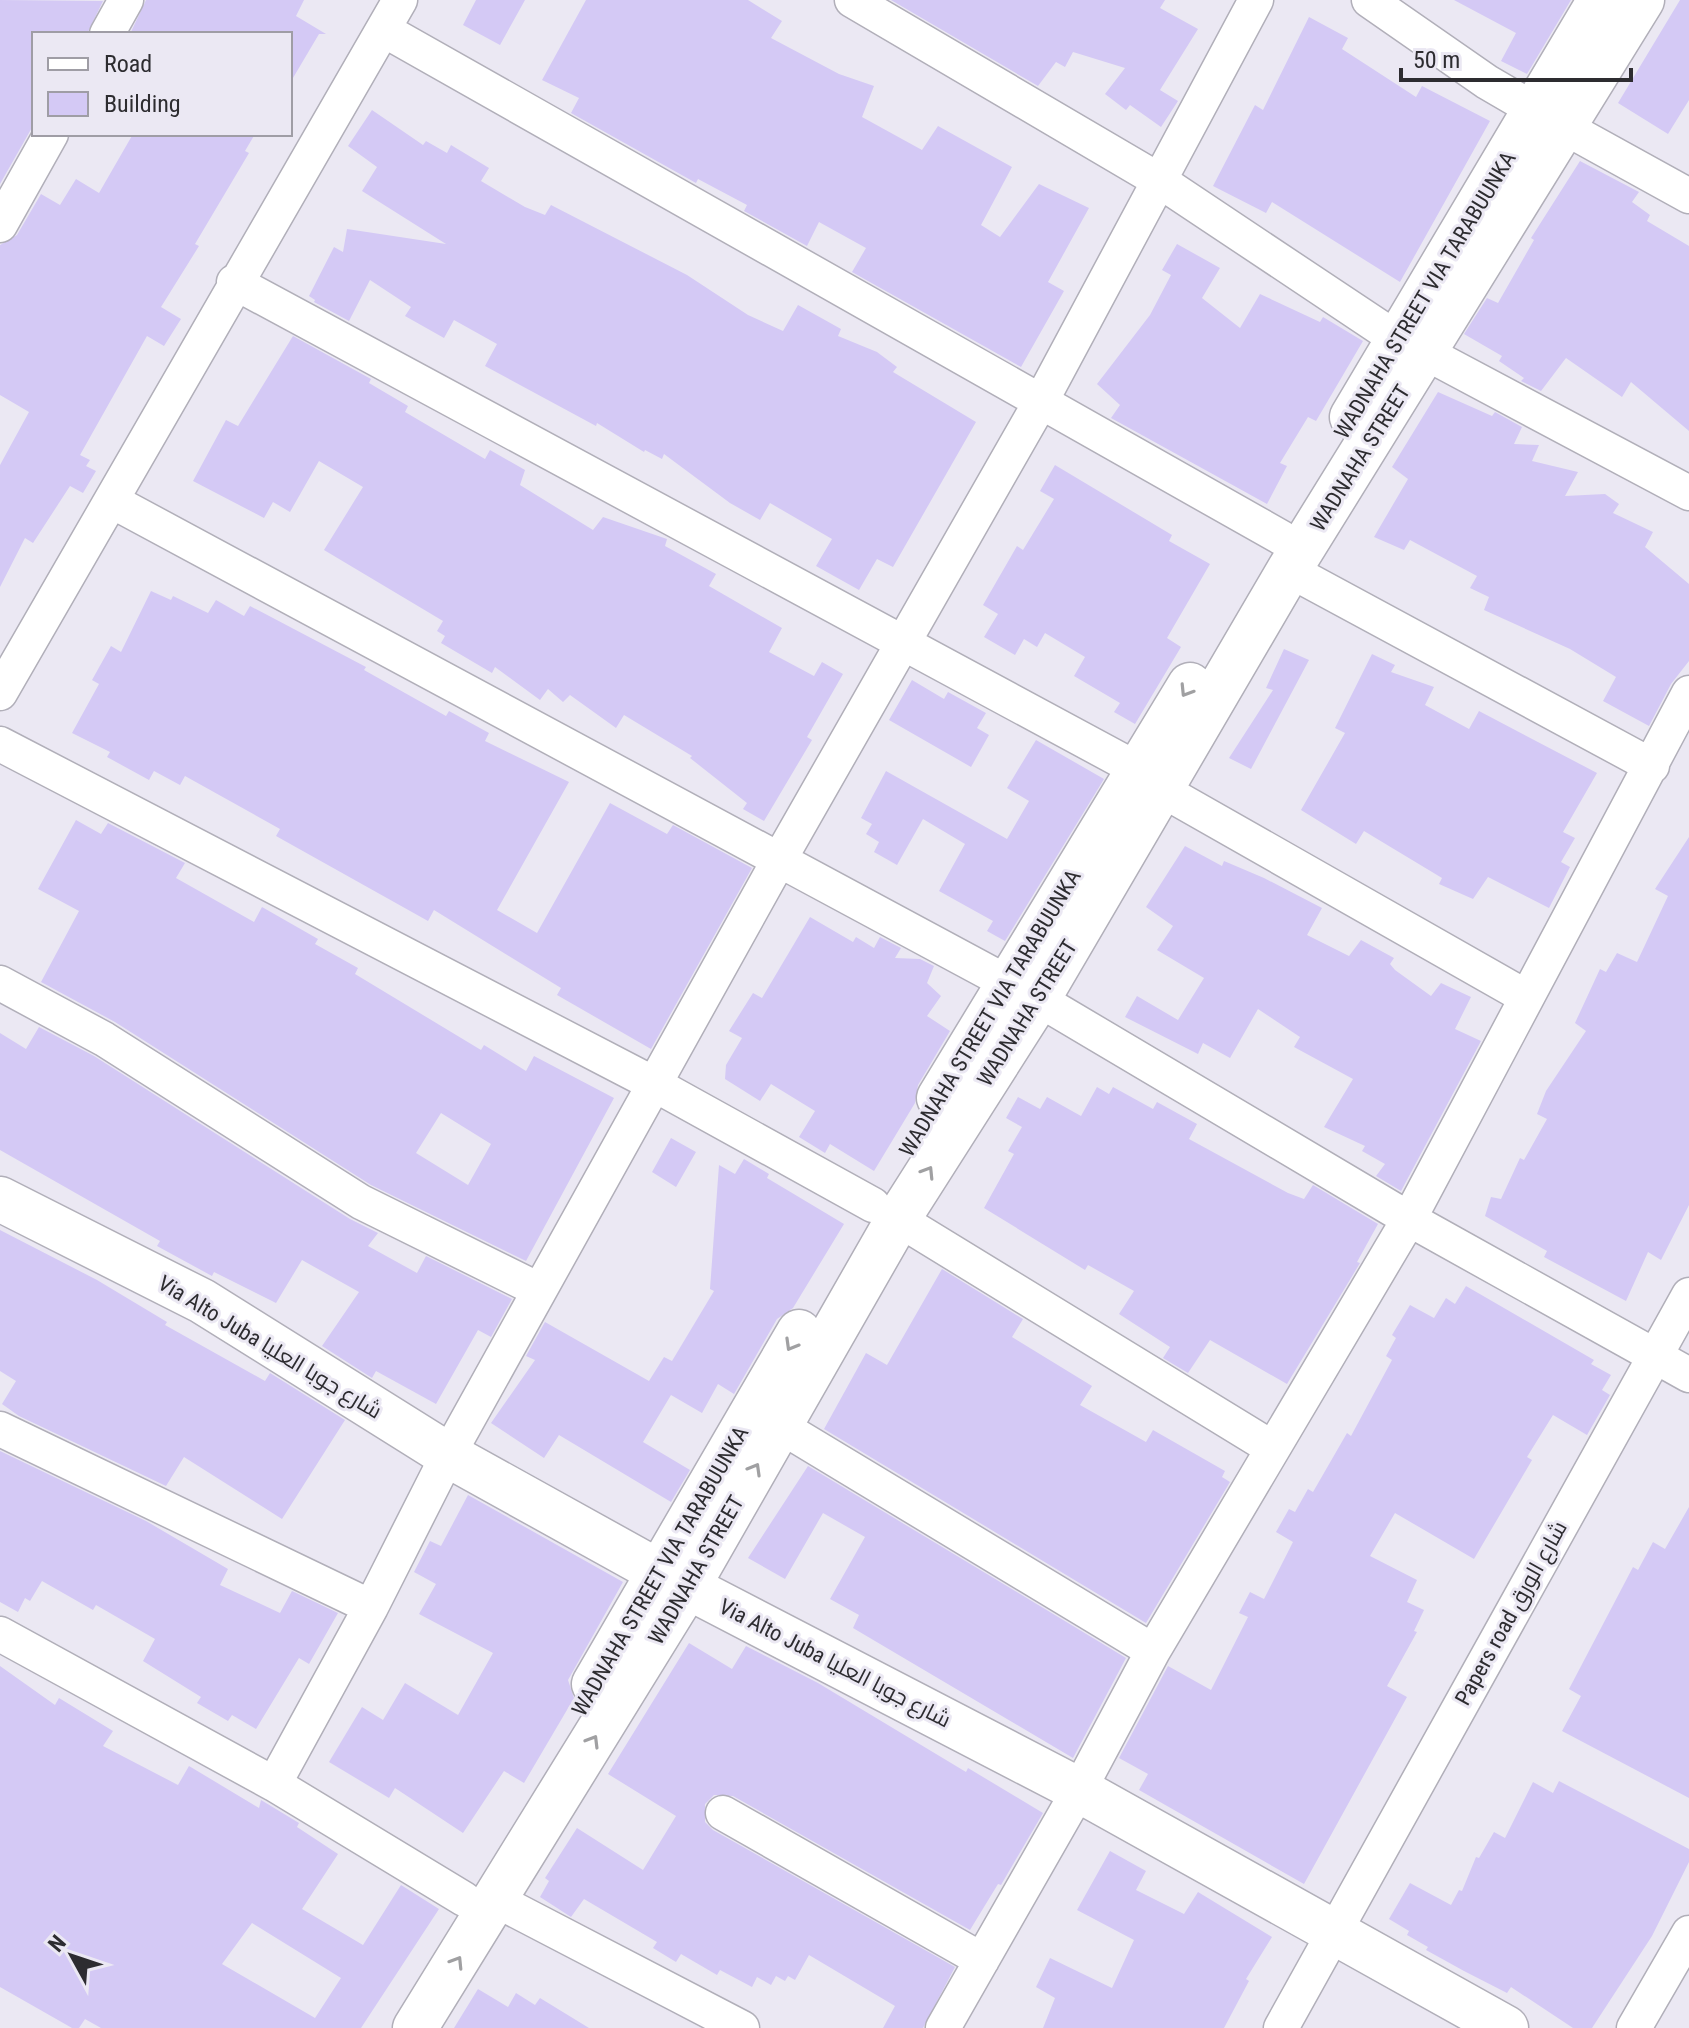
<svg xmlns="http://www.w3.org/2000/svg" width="1689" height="2028" font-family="'Roboto Condensed',Cairo,sans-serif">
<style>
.building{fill:#d4c9f5;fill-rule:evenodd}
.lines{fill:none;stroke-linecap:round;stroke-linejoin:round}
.street-casing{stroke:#b1afb9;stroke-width:37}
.secondary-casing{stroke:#b1afb9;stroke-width:47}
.street{stroke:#fff;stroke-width:34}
.secondary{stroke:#fff;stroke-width:44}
.oneway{stroke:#a0a0a2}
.labels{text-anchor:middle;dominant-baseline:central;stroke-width:6;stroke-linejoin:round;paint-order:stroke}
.street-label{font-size:22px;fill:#2d2c30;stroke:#ebe8f3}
</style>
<rect width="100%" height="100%" fill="#ebe8f3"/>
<!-- building -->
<path class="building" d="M 0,0 L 103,1 L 87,34 L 34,34 L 34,124 L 0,184 Z
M 146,0 L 304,0 L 296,16 L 326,34 L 319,34 L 290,83 L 290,34 L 130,34 Z
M 476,0 L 525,0 L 500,45 L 463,25 Z
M 586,0 L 748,0 L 782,21 L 771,38 L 839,74 L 874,86 L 862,117 L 922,150 L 938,126 L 1012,167 L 981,225 L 1000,237 L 1039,184 L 1089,208 L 1048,282 L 1064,291 L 1021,367 L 852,272 L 866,248 L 819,222 L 807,246 L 744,211 L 747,205 L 698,179 L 696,183 L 571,113 L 579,98 L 542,80 Z
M 891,0 L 1165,0 L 1160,8 L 1198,29 L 1160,90 L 1178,101 L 1161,127 L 1130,105 L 1126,110 L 1105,94 L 1125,68 L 1073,52 L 1065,67 L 1056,62 L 1038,86 Z
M 1454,0 L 1571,0 L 1527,74 L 1501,61 L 1516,33 Z
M 1680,0 L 1689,0 L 1689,100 L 1668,134 L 1618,103 Z
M 1309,17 L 1348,38 L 1342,49 L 1416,97 L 1422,86 L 1490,121 L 1400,282 L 1272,202 L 1266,213 L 1213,186 L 1255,105 L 1263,110 Z
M 372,110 L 423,145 L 426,141 L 447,153 L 451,145 L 489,168 L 481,181 L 525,207 L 545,215 L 551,205 L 687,275 L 748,315 L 783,331 L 798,305 L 841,329 L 838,336 L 877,352 L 897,367 L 893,372 L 976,422 L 893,567 L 877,559 L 859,590 L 816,566 L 832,539 L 770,503 L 760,520 L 730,503 L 664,454 L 662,459 L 645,450 L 644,452 L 597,423 L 596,426 L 485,366 L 497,344 L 454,320 L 444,338 L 405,316 L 411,307 L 370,280 L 349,321 L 314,302 L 315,300 L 309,296 L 334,247 L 343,252 L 347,229 L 446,244 L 362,191 L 377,167 L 348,146 Z
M 133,134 L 255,134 L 245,151 L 249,153 L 195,244 L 199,246 L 161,307 L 181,319 L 164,346 L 147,336 L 80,455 L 90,460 L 86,466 L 96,471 L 83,493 L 70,486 L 33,543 L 25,538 L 0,587 L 0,465 L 29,412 L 0,395 L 0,245 L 17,235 L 41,194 L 60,205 L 76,179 L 99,193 Z
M 1580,161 L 1639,192 L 1632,202 L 1650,215 L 1647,221 L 1689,246 L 1689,431 L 1631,382 L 1622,397 L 1566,358 L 1541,391 L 1521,381 L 1524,378 L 1499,361 L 1502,356 L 1464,334 L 1487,298 L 1498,303 L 1534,240 L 1531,238 Z
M 1177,244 L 1220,268 L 1202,298 L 1240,328 L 1260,294 L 1320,322 L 1323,317 L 1363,341 L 1316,421 L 1308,417 L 1280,463 L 1287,466 L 1267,504 L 1111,418 L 1120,405 L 1097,384 L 1150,315 L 1171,275 L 1162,270 Z
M 293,336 L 371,379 L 369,383 L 408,406 L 405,412 L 485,459 L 490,450 L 525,470 L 520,485 L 593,530 L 603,517 L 667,539 L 665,546 L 716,574 L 709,586 L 782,628 L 769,652 L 814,676 L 822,662 L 843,674 L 807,737 L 812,740 L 764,821 L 743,809 L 747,803 L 690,758 L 692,756 L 624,715 L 616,728 L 570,695 L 563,702 L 548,689 L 540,700 L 495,667 L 492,673 L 441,643 L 445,636 L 437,631 L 443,621 L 324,550 L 363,487 L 319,461 L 290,512 L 273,502 L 264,518 L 193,481 L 226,420 L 238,426 Z
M 1438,392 L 1492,416 L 1495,412 L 1522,427 L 1514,444 L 1539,445 L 1532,461 L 1578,472 L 1565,496 L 1605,494 L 1619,504 L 1613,513 L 1653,532 L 1645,547 L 1689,584 L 1689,661 L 1671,684 L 1649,726 L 1603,701 L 1616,677 L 1570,649 L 1484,610 L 1489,597 L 1470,588 L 1477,576 L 1410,540 L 1404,550 L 1374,537 L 1408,479 L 1392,467 Z
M 1055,465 L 1172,535 L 1169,541 L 1210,564 L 1167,638 L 1181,647 L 1135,724 L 1114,712 L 1120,703 L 1074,676 L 1085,657 L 1045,633 L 1037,647 L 1024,639 L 1015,655 L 984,637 L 998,614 L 983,605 L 1017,546 L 1023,550 L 1054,499 L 1040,491 Z
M 151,591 L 171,600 L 173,596 L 208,613 L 216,600 L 244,616 L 250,606 L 366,667 L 364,670 L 446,716 L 449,711 L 489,733 L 485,741 L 569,782 L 497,910 L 537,933 L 610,803 L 667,834 L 673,825 L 752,868 L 651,1049 L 557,995 L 561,988 L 434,910 L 428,921 L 276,836 L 280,829 L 185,776 L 180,785 L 154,771 L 149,780 L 107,757 L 110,752 L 72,733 L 99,684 L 92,680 L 111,646 L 121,652 Z
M 1284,649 L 1309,660 L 1251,769 L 1229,758 L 1273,690 L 1266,688 Z
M 1372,654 L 1395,665 L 1391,672 L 1434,687 L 1425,705 L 1469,729 L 1479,711 L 1597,773 L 1563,832 L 1575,838 L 1561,862 L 1570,867 L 1549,908 L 1488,877 L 1473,899 L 1439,884 L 1442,878 L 1364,831 L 1356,844 L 1301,810 L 1345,733 L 1335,728 Z
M 912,680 L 944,699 L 948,692 L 986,713 L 977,728 L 989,735 L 971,767 L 889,720 Z
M 1036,740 L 1104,779 L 1005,941 L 987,931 L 993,921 L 939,891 L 965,844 L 923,819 L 897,865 L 874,852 L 879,842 L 866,834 L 872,824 L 861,818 L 886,771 L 1007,839 L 1029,801 L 1007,788 Z
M 76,820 L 101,834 L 108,823 L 185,863 L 176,878 L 254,922 L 262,907 L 318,939 L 315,944 L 358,968 L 355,974 L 481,1050 L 484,1045 L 526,1071 L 534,1056 L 614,1098 L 526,1261 L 371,1185 L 115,1022 L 41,982 L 79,911 L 38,889 ZM 441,1113 L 491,1144 L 468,1185 L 416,1153 Z
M 1689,837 L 1689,1205 L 1661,1260 L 1648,1252 L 1626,1301 L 1544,1257 L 1547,1251 L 1485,1216 L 1491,1197 L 1501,1199 L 1520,1158 L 1524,1160 L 1547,1119 L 1537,1114 L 1546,1091 L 1586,1031 L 1575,1023 L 1600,969 L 1606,972 L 1617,953 L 1637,962 L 1668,896 L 1655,889 Z
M 1185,846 L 1222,866 L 1224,861 L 1264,878 L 1322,908 L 1307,935 L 1349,956 L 1361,940 L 1394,958 L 1390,964 L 1395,970 L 1431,996 L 1441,983 L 1471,997 L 1455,1029 L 1481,1041 L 1401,1191 L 1376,1176 L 1385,1164 L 1362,1151 L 1365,1146 L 1324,1127 L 1353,1079 L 1294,1047 L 1300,1037 L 1258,1009 L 1230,1058 L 1203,1043 L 1198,1054 L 1125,1017 L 1137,996 L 1178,1020 L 1204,978 L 1157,950 L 1173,926 L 1146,907 Z
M 810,917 L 853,942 L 856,937 L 874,948 L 880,937 L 901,948 L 895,958 L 920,959 L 934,966 L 927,983 L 941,996 L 927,1016 L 950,1031 L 918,1085 L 915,1103 L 874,1171 L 830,1144 L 825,1153 L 799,1137 L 815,1111 L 771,1084 L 760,1101 L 725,1079 L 726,1065 L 742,1038 L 729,1031 L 753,993 L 762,998 Z
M 39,1027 L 94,1056 L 350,1219 L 378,1233 L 368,1246 L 417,1273 L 426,1256 L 512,1299 L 491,1337 L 478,1330 L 436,1404 L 376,1371 L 372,1378 L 322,1346 L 359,1292 L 302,1260 L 276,1303 L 214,1272 L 212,1276 L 157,1246 L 160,1241 L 0,1150 L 0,1033 L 26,1049 Z
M 1097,1087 L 1109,1094 L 1113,1087 L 1153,1109 L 1157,1102 L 1197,1124 L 1189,1139 L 1288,1193 L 1304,1199 L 1313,1185 L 1378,1224 L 1357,1262 L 1360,1263 L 1287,1384 L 1210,1340 L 1188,1373 L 1163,1358 L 1170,1347 L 1119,1314 L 1134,1291 L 1088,1265 L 1085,1270 L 984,1208 L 1014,1154 L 1008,1151 L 1022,1127 L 1006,1118 L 1018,1097 L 1040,1109 L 1047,1097 L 1081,1116 Z
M 671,1138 L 696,1152 L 676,1187 L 652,1172 Z
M 744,1159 L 769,1174 L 767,1178 L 844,1224 L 793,1308 L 777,1319 L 734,1394 L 718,1384 L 702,1413 L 671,1395 L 643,1442 L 690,1470 L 671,1502 L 559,1435 L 544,1458 L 491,1423 L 535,1360 L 526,1356 L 545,1322 L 649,1381 L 664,1357 L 672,1361 L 714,1291 L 710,1289 L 719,1165 L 735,1174 Z
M 0,1230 L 97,1280 L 167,1322 L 165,1325 L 265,1381 L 270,1373 L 345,1420 L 282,1519 L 184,1457 L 166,1486 L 19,1416 L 2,1404 L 16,1381 L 0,1371 Z
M 942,1269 L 1023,1319 L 1012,1337 L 1092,1386 L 1080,1405 L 1146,1442 L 1153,1430 L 1225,1471 L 1222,1477 L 1230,1482 L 1146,1623 L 824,1429 L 866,1353 L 887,1365 Z
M 1466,1286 L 1594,1360 L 1591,1364 L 1611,1375 L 1602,1390 L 1610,1395 L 1587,1435 L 1553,1415 L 1527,1457 L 1532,1460 L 1474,1559 L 1395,1513 L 1370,1556 L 1417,1580 L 1407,1602 L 1424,1610 L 1414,1631 L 1417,1632 L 1387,1686 L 1407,1697 L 1304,1884 L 1139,1790 L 1148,1774 L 1119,1758 L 1168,1666 L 1211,1690 L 1248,1617 L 1239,1613 L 1250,1592 L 1264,1599 L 1293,1542 L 1276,1532 L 1289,1509 L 1295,1512 L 1308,1489 L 1313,1492 L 1347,1433 L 1351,1436 L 1392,1360 L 1386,1356 L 1396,1338 L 1392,1335 L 1410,1305 L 1434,1318 L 1446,1298 L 1455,1304 Z
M 0,1451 L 146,1521 L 228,1569 L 220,1585 L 280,1613 L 292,1591 L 338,1613 L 309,1664 L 299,1658 L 256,1729 L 232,1715 L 228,1721 L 197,1703 L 201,1697 L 143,1661 L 155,1639 L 96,1605 L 93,1610 L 42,1581 L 30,1601 L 25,1598 L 18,1612 L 0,1602 Z
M 808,1466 L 1126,1658 L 1073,1758 L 853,1628 L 859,1615 L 830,1599 L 865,1537 L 823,1513 L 785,1579 L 748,1558 Z
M 468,1495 L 623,1582 L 568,1680 L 574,1698 L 524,1783 L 504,1771 L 463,1833 L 395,1788 L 389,1798 L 329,1762 L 362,1707 L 383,1720 L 405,1683 L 458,1715 L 493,1653 L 419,1614 L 436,1584 L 414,1572 L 430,1541 L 441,1546 Z
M 1689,1507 L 1689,1798 L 1562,1731 L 1581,1696 L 1569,1689 L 1633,1567 L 1638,1570 L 1653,1542 L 1665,1549 Z
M 689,1643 L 732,1669 L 746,1646 L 818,1683 L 966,1772 L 968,1768 L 1043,1813 L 1001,1885 L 998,1884 L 970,1930 L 733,1796 L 714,1795 L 705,1804 L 705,1822 L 713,1830 L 955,1967 L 923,2028 L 883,2028 L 895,2006 L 809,1955 L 795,1980 L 788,1976 L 785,1981 L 776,1976 L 771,1985 L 757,1977 L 752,1987 L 720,1970 L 717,1975 L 681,1954 L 676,1962 L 653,1948 L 657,1942 L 584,1899 L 571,1917 L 540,1897 L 549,1881 L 545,1878 L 577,1828 L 643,1870 L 676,1816 L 608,1774 Z
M 0,1666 L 55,1705 L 59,1698 L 113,1731 L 103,1746 L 178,1785 L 189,1766 L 259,1808 L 261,1800 L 299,1823 L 297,1827 L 338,1854 L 302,1909 L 363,1945 L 401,1885 L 439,1909 L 361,2028 L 101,2028 L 85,2019 L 79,2028 L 72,2028 L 0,1987 ZM 252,1923 L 341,1978 L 315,2018 L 222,1964 Z
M 1559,1781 L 1689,1849 L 1689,1862 L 1652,1936 L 1592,2028 L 1573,2028 L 1511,1987 L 1507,1993 L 1464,1971 L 1426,1950 L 1428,1947 L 1407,1935 L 1409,1931 L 1389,1919 L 1410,1883 L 1451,1905 L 1459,1890 L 1462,1891 L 1476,1857 L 1479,1858 L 1494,1832 L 1505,1838 L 1533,1782 L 1553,1793 Z
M 1110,1851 L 1146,1871 L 1136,1890 L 1184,1914 L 1198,1892 L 1272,1937 L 1246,1979 L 1249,1981 L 1224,2028 L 1043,2028 L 1055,1998 L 1036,1987 L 1050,1958 L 1112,1988 L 1134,1940 L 1077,1910 Z
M 478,1989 L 508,2007 L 516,1993 L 535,2005 L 540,1998 L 589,2028 L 454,2028 Z"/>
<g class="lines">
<defs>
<path id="street" d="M 852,0 L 1160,181 L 1397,339
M 1369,0 L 1487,82 L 1535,110
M 384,30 L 1282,538
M 107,34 L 126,0
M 1564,127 L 1689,196
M 0,225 L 51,134
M 234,282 L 1137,769
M 1426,353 L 1689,493
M 112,501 L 1010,984
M 1289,570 L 1652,766
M 0,693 L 400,0
M 0,744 L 654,1084 L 873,1205
M 1162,790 L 1526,997
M 0,983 L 104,1039 L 361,1202 L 539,1290
M 1038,999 L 1409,1219 L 1689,1375
M 898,1219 L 1272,1448
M 780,1426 L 1153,1651
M 0,1429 L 371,1607
M 0,1634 L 274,1784 L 464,1899
M 274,1784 L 371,1607 L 448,1455 L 779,860 L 1040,403 L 1256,0
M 723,1813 L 982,1960
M 496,1900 L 742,2028
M 943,2028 L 1079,1790 L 1153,1651 L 1409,1219 L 1689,693
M 1281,2028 L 1689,1295
M 1634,2028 L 1689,1933"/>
<path id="secondary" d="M 1352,417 L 1600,0
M 939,1098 L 1190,685
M 0,1199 L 202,1301 L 448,1455 L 659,1572 L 1079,1790 L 1506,2028
M 594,1684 L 799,1332
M 415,2028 L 688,1586 L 898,1219 L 1038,999 L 1289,570 L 1642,0"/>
</defs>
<!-- street casing -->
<use href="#street" class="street-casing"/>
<!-- secondary casing -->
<use href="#secondary" class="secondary-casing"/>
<!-- street -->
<use href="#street" class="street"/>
<!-- secondary -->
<use href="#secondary" class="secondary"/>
</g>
<!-- one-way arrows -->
<defs><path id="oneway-chevron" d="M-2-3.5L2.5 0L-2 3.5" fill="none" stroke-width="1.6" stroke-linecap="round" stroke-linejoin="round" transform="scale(2)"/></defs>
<g class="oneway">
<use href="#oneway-chevron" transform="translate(1186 691) rotate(122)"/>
<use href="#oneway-chevron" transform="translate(928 1172) rotate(-58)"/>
<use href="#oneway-chevron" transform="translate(791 1345) rotate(120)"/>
<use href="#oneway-chevron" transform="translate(755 1469) rotate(-60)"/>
<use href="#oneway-chevron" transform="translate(593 1741) rotate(-59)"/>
<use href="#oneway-chevron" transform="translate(457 1962) rotate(-58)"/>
</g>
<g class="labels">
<!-- street labels -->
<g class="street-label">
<text transform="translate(1425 295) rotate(-59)">WADNAHA STREET VIA TARABUUNKA</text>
<text transform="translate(1360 458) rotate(-58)">WADNAHA STREET</text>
<text transform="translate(990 1013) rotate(-59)">WADNAHA STREET VIA TARABUUNKA</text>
<text transform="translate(1027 1013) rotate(-58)">WADNAHA STREET</text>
<text transform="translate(270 1347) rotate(31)">Via Alto Juba شارع جوبا العليا</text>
<text transform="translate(696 1570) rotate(-60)">WADNAHA STREET</text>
<text transform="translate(660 1571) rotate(-60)">WADNAHA STREET VIA TARABUUNKA</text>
<text transform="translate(1511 1613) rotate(-61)">Papers road شارع الورق</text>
<text transform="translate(835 1663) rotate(27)">Via Alto Juba شارع جوبا العليا</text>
</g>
</g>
<!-- legend -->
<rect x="32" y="32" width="260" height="104" fill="#ebe8f3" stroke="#9f9da5" stroke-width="2"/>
<rect x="48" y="58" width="40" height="12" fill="#ffffff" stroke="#9f9da5" stroke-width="2"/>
<text x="104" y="72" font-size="24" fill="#2d2c30">Road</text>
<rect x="48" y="92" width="40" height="24" fill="#d4c9f5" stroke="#9f9da5" stroke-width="2"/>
<text x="104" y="112" font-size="24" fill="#2d2c30">Building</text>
<!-- north arrow -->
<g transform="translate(72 1956) rotate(310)" stroke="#ebe8f3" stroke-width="6" paint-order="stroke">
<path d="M0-6L14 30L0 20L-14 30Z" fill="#2d2c30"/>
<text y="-12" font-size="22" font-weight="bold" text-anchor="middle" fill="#2d2c30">N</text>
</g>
<!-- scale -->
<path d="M1401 68v12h230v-12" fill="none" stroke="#2d2c30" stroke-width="4"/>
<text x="1413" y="68" font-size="24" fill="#2d2c30" stroke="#ebe8f3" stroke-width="6" paint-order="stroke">50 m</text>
</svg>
